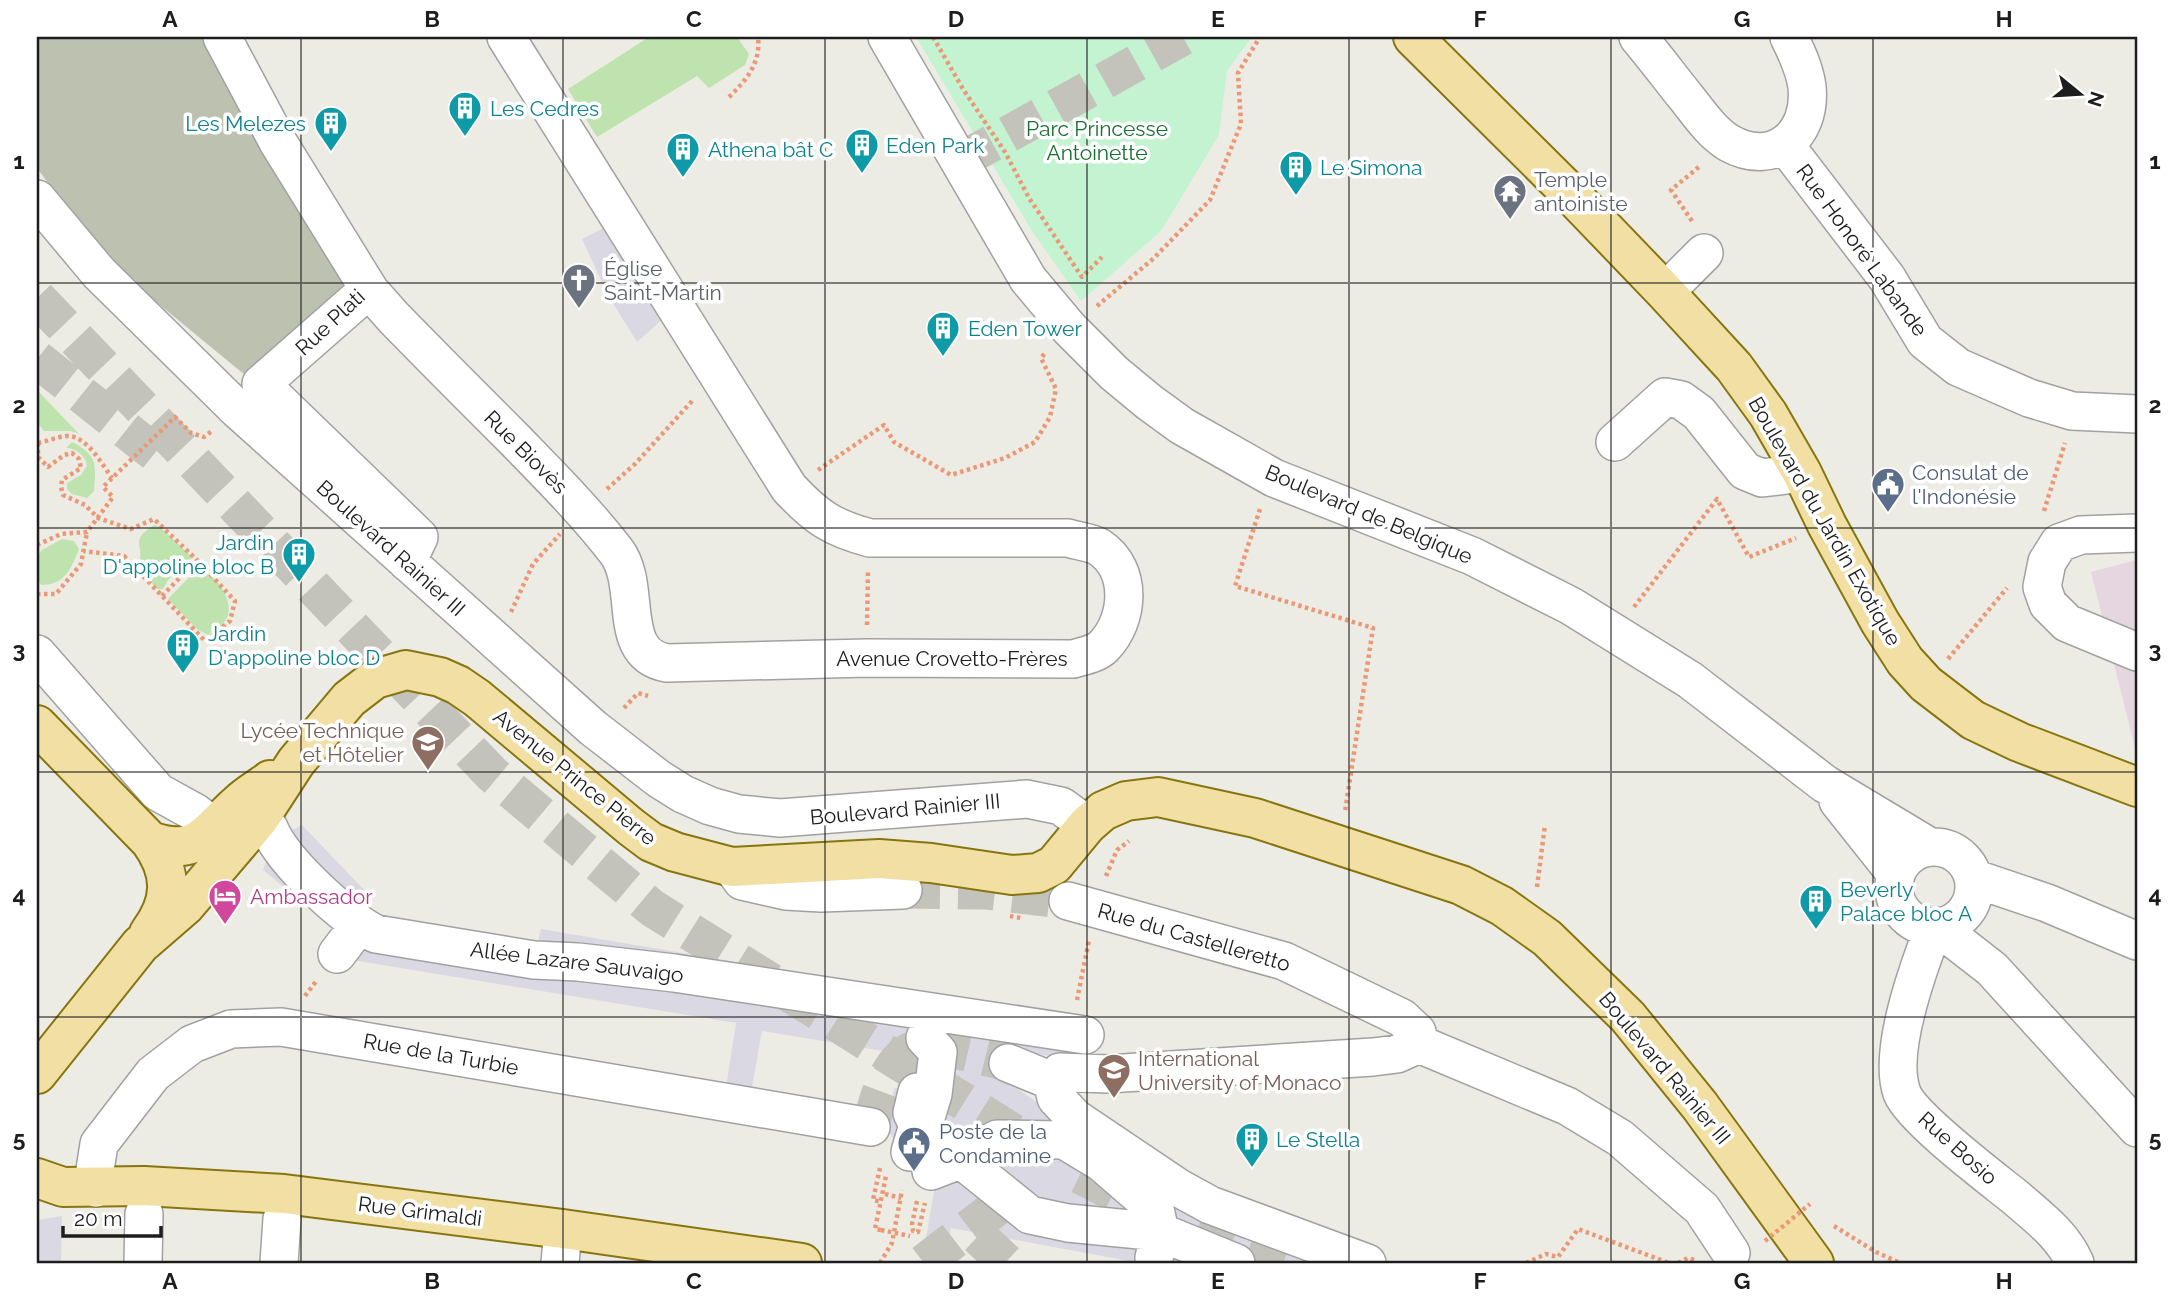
<svg xmlns="http://www.w3.org/2000/svg" width="2174" height="1300" font-family="Raleway,sans-serif">
<style>
.industrial{fill:#e5d6e0}
.construction{fill:#bdc1b0}
.grass{fill:#bee3ae}
.park{fill:#c4f3d1}
.plaza{fill:#dad8e3}
.lines{fill:none;stroke-linecap:round;stroke-linejoin:round}
.minor-tunnel{stroke:#c3c3bc;stroke-width:37;stroke-dasharray:37 18;stroke-linecap:butt}
.major-tunnel{stroke:#c3c3bc;stroke-width:38;stroke-dasharray:38 19;stroke-linecap:butt}
.minor-casing{stroke:#a1a1a1;stroke-width:40}
.major-casing{stroke:#87760f;stroke-width:42}
.path{stroke:#eb9876;stroke-width:4.5;stroke-dasharray:3.5 3.5;stroke-linecap:butt}
.minor{stroke:#fff;stroke-width:37}
.major{stroke:#f2dfa3;stroke-width:38}
.path-bridge{stroke:#eb9876;stroke-width:4.5;stroke-dasharray:3.5 3.5;stroke-linecap:butt}
.grid{fill:none;stroke:#1d1d1d;stroke-width:2;stroke-opacity:0.55}
.labels{text-anchor:middle;dominant-baseline:central;stroke-width:7;stroke-linejoin:round;paint-order:stroke}
.culture-label{font-size:21px;fill:#0d838f;stroke:#fff;text-anchor:start}
.park-label{font-size:21px;fill:#16702e;stroke:#fff}
.worship-label{font-size:21px;fill:#5b616d;stroke:#fff;text-anchor:start}
.street-label{font-size:21px;fill:#1d1d1d;stroke:#fff}
.service-label{font-size:21px;fill:#4e5e75;stroke:#fff;text-anchor:start}
.education-label{font-size:21px;fill:#785e54;stroke:#fff;text-anchor:end}
.hotel-label{font-size:21px;fill:#b23c85;stroke:#fff;text-anchor:start}
.neatline{fill:none;stroke:#1d1d1d;stroke-width:2.5}
.grid-label{font-size:23px;text-anchor:middle;font-weight:bold;fill:#1d1d1d}
</style>
<rect width="100%" height="100%" fill="#edece4"/>
<!-- industrial -->
<path class="industrial" d="M 2137,560 L 2137,756 L 2091,572 Z"/>
<!-- construction -->
<path class="construction" d="M 37,37 L 214,37 L 349,288 L 251,380 L 104,259 L 37,168 Z"/>
<!-- grass -->
<path class="grass" d="M 649,37 L 737,37 L 749,54 L 745,65 L 709,88 L 697,76 L 597,137 L 568,89 Z
M 37,389 L 39,392 L 79,434 L 71,431 L 44,431 L 37,422 Z
M 72,442 C 98,455 96,465 94,491 L 87,498 L 72,494 L 67,489 L 67,483 L 81,475 L 87,466 C 86,456 76,448 66,448 Z
M 154,525 L 160,527 L 191,556 L 191,562 C 177,568 169,577 163,589 L 157,589 C 149,581 147,572 139,563 C 145,544 128,542 154,525 Z
M 62,539 L 74,541 L 79,549 C 71,569 65,585 41,585 L 37,579 L 37,556 L 42,550 Z
M 197,569 C 215,572 238,603 225,621 C 221,627 213,631 208,635 L 198,630 L 168,599 Z"/>
<!-- park -->
<path class="park" d="M 916,37 L 1252,37 L 1227,71 L 1219,135 L 1161,231 L 1081,301 L 1032,231 Z"/>
<!-- plaza -->
<path class="plaza" d="M 621,219 L 663,319 L 637,342 L 608,295 L 582,239 Z
M 302,825 L 370,896 L 364,917 L 537,946 L 541,929 L 1066,1018 L 1088,1044 L 1080,1062 L 1009,1048 L 1001,1077 L 1215,1227 L 1318,1263 L 1169,1263 L 1154,1258 L 1129,1261 L 951,1228 L 946,1257 L 926,1238 L 937,1174 L 904,1151 L 887,1130 L 894,1088 L 933,1094 L 932,1059 L 762,1031 L 751,1093 L 726,1088 L 736,1023 L 340,958 L 344,937 L 263,870 L 274,840 Z
M 62,1216 L 61,1263 L 37,1263 L 37,1220 Z"/>
<g class="lines">
<!-- minor-tunnel -->
<path class="minor-tunnel" d="M 960,161 L 1183,37
M 903,890 L 986,891 L 1068,901
M 871,1127 C 876,1101 889,1052 921,1047 C 937,1044 990,1059 1008,1063
M 1197,1231 L 1289,1263"/>
<!-- major-tunnel -->
<path class="major-tunnel" d="M 37,298 L 492,774 L 652,908 L 1038,1148
M 37,359 L 155,453
M 1080,1175 L 1146,1208
M 924,1263 L 1020,1189
M 979,1263 L 1033,1205"/>
<defs>
<path id="minor" d="M 222,37 L 278,142 L 370,291 L 394,318 C 434,359 474,399 515,440 C 550,476 585,511 616,551 C 643,586 615,654 667,663 L 867,658 L 1073,659 C 1083,656 1096,654 1103,647 C 1130,620 1133,569 1099,547 C 1090,542 1077,541 1068,538 L 870,538 C 832,528 816,517 789,488 L 506,37
M 887,37 L 1028,279 L 1069,328 L 1114,373 L 1149,402 L 1182,426 L 1274,478 L 1472,556 L 1571,606 L 1690,680 L 1825,784 L 1930,847
M 1638,37 C 1654,56 1669,76 1685,96 C 1698,112 1711,132 1729,143 C 1774,168 1812,135 1807,87 C 1805,70 1797,53 1789,37
M 1785,145 L 1887,278 L 1925,341 L 1958,367 L 2029,398 L 2072,411 L 2137,414
M 37,199 L 99,273 L 238,410 L 593,728 L 659,779 L 683,794 L 710,806 L 739,814 L 780,818 L 1027,799 L 1061,806 L 1087,825
M 370,291 L 359,298 L 261,384 L 419,537 L 407,562
M 1665,292 L 1704,253
M 1615,442 L 1665,397 L 1681,400 L 1699,413 L 1745,471 L 1762,478 L 1802,473
M 2137,533 L 2081,535 L 2059,543 L 2047,562 L 2042,587 L 2048,604 L 2067,623 L 2137,652
M 37,654 L 158,792 L 196,813 L 214,827
M 1838,801 L 1896,874
M 269,828 C 282,861 344,918 376,934 L 534,960 L 578,962 L 674,973 L 1085,1035
M1894 887a40 40 0 1 1 80 0a40 40 0 1 1-80 0Z
M 732,867 L 742,881 L 786,891 L 821,893 L 903,890
M 1973,878 L 2047,903 L 2137,941
M 1068,901 L 1284,961 L 1402,1018 L 1417,1032 L 1419,1044
M 1934,927 C 1919,966 1887,1052 1902,1093 C 1912,1118 1990,1177 2015,1197 C 2038,1217 2062,1234 2075,1263
M 1938,927 L 1992,969 L 2137,1128
M 337,954 L 359,925
M 1008,1063 L 1052,1081
M 1052,1081 L 1060,1072 L 1108,1074 L 1373,1057 L 1397,1054 L 1419,1044 L 1567,1106 L 1620,1138 L 1702,1209 L 1731,1253
M 1052,1081 L 1056,1098 L 1075,1118 L 1179,1188 L 1210,1205 L 1367,1263
M 917,1092 L 912,1113 L 918,1125 L 1030,1215 L 1068,1223 L 1160,1232 L 1236,1263
M 910,1152 L 918,1125 L 927,1114 L 933,1094 L 938,1052 L 925,1038
M 931,1171 L 962,1159 L 997,1139 L 1064,1140 L 1102,1163 L 1155,1209 L 1160,1232 L 1154,1258
M 96,1188 L 95,1170 L 99,1144 L 153,1074 L 192,1044 L 231,1029 L 281,1027 L 871,1127
M 143,1263 L 144,1214
M 279,1263 L 282,1219
M 560,1263 L 563,1229"/>
<path id="major" d="M 1413,37 L 1566,189 L 1665,292 L 1734,367 L 1768,414 L 1802,473 L 1827,525 L 1880,622 L 1905,661 L 1926,684 L 1973,720 L 2019,742 L 2137,787
M 37,725 L 150,841 C 173,873 173,901 149,933
M 150,841 C 198,858 206,832 239,803 C 248,794 260,788 270,780
M 37,1074 L 140,945 L 185,906 L 259,819 L 296,762 L 349,699 L 375,679 L 406,670 L 440,677 L 458,685 L 477,698 L 631,827 L 651,842 L 675,852 L 732,867 L 879,859 L 931,863 L 1012,875 L 1038,873 L 1054,865 L 1087,825 L 1103,811 L 1126,801 L 1158,797 L 1255,818 L 1461,885 L 1502,906 L 1547,938 L 1628,1017 L 1700,1106 L 1814,1263
M 37,1178 L 63,1187 L 144,1186 L 284,1194 L 563,1229 L 802,1263"/>
</defs>
<!-- minor casing -->
<use href="#minor" class="minor-casing"/>
<!-- major casing -->
<use href="#major" class="major-casing"/>
<!-- path -->
<path class="path" d="M 933,37 L 963,89 L 1005,152 L 1029,198 L 1082,277 L 1102,257
M 729,97 C 747,80 761,62 758,37
M 1692,221 L 1671,190 L 1700,166
M 1097,306 L 1154,258 L 1210,200 L 1241,124 L 1238,73 L 1260,37
M 38,443 L 38,457 L 48,467 L 64,455 L 72,453 L 79,459 L 81,468 L 62,480 L 61,487 L 63,495 L 85,505 L 98,518 L 131,529 L 154,519 L 197,560 L 235,601 L 230,621 L 205,641 L 124,556 L 83,551
M 38,443 C 47,441 57,437 67,436 C 86,435 102,464 112,478
M 818,470 L 884,425 L 894,442 L 951,475 L 1005,458 L 1035,442 L 1050,417 L 1056,389 L 1041,358 L 1046,352
M 607,489 L 635,464 L 693,400
M 1260,509 L 1235,586 L 1373,628 L 1345,812
M 2044,511 L 2065,443
M 37,545 L 61,534 L 87,532 L 113,497 L 103,487 L 175,417 L 191,433 L 204,437 L 212,431
M 37,594 L 56,594 L 81,564 L 87,532
M 162,596 L 197,560
M 1634,607 L 1717,499 L 1749,557 L 1796,538
M 511,612 L 533,564 L 560,534
M 867,625 L 868,570
M 1948,659 L 2007,588
M 624,708 L 638,693 L 648,696
M 1106,876 L 1117,850 L 1129,841
M 1537,887 L 1545,825
M 1010,916 L 1021,918
M 305,996 L 317,980
M 1077,1000 L 1089,940
M 880,1168 L 873,1200 L 881,1202
M 885,1194 L 901,1198
M 917,1201 L 912,1224 L 913,1231 L 918,1232 L 925,1203
M 1834,1226 L 1876,1252 L 1900,1263
M 881,1230 L 875,1229 L 886,1176
M 880,1263 L 892,1243 L 902,1190
M 1526,1263 L 1546,1254 L 1558,1257 L 1578,1229 L 1669,1263
M 1678,1263 L 1688,1258 L 1694,1260"/>
<!-- minor -->
<use href="#minor" class="minor"/>
<!-- major -->
<use href="#major" class="major"/>
<!-- path-bridge -->
<path class="path-bridge" d="M 881,1230 L 910,1236
M 1765,1241 L 1810,1204"/>
</g>
<!-- grid -->
<path class="grid" d="M 301,37 L 301,1263M 563,37 L 563,1263M 825,37 L 825,1263M 1087,37 L 1087,1263M 1349,37 L 1349,1263M 1611,37 L 1611,1263M 1873,37 L 1873,1263M 37,283 L 2137,283M 37,528 L 2137,528M 37,772 L 2137,772M 37,1017 L 2137,1017"/>
<!-- icons -->
<defs>
<symbol id="building-pin" viewBox="-11 -11 22 30"><path d="M0 17L-7.5 6A9.5 9.5 0 1 1 7.5 6Z" fill="#0f9aa8" stroke="#fff"/><path d="M-4-6H4V6H1V3H-1V6H-4ZM-2.5-4.3h1.7v1.8h-1.7ZM.8-4.3h1.7v1.8H.8ZM-2.5-1h1.7V.8h-1.7ZM.8-1h1.7V.8H.8Z" fill="#fff"/></symbol>
<symbol id="temple-pin" viewBox="-11 -11 22 30"><path d="M0 17L-7.5 6A9.5 9.5 0 1 1 7.5 6Z" fill="#6b7280" stroke="#fff"/><path d="M0-6L5-2H3V0L6.5 2.5H4V6H1.5V3h-3V6H-4V2.5H-6.5L-3 0V-2H-5Z" fill="#fff"/></symbol>
<symbol id="church-pin" viewBox="-11 -11 22 30"><path d="M0 17L-7.5 6A9.5 9.5 0 1 1 7.5 6Z" fill="#6b7280" stroke="#fff"/><path d="M-1.2-6h2.4v3.5h3.3v2.4h-3.3V6h-2.4V-.1h-3.3v-2.4h3.3Z" fill="#fff"/></symbol>
<symbol id="civic-pin" viewBox="-11 -11 22 30"><path d="M0 17L-7.5 6A9.5 9.5 0 1 1 7.5 6Z" fill="#5c6f8a" stroke="#fff"/><path d="M-.6-6.5H3V-4.5H.6V-3L4-1V1h2V6H-6V1h2V-1L-.6-3ZM-1.2 2.5V6h2.4V2.5Z" fill="#fff"/></symbol>
<symbol id="school-pin" viewBox="-11 -11 22 30"><path d="M0 17L-7.5 6A9.5 9.5 0 1 1 7.5 6Z" fill="#8d6e63" stroke="#fff"/><path d="M0-5L7-2L0 1L-7-2ZM-4 1L0 2.5L4 1V4Q0 6-4 4Z" fill="#fff"/></symbol>
<symbol id="hotel-pin" viewBox="-11 -11 22 30"><path d="M0 17L-7.5 6A9.5 9.5 0 1 1 7.5 6Z" fill="#d1479c" stroke="#fff"/><path d="M-6-4.5h1.5V1H6V5H4.5V3h-9V5H-6ZM-4 0a1.8 1.8 0 1 1 3.6 0ZM.5 0V-2.5h3Q6-2.5 6 0Z" fill="#fff"/></symbol>
<symbol id="university-pin" viewBox="-11 -11 22 30"><path d="M0 17L-7.5 6A9.5 9.5 0 1 1 7.5 6Z" fill="#8d6e63" stroke="#fff"/><path d="M0-5L7-2L0 1L-7-2ZM-4 1L0 2.5L4 1V4Q0 6-4 4Z" fill="#fff"/></symbol>
</defs>
<g fill-rule="evenodd">
<use href="#building-pin" x="446" y="89" width="38" height="52"/>
<use href="#building-pin" x="312" y="104" width="38" height="52"/>
<use href="#building-pin" x="843" y="126" width="38" height="52"/>
<use href="#building-pin" x="664" y="130" width="38" height="52"/>
<use href="#building-pin" x="1277" y="148" width="38" height="52"/>
<use href="#temple-pin" x="1491" y="172" width="38" height="52"/>
<use href="#church-pin" x="560" y="261" width="38" height="52"/>
<use href="#building-pin" x="924" y="309" width="38" height="52"/>
<use href="#civic-pin" x="1869" y="465" width="38" height="52"/>
<use href="#building-pin" x="280" y="535" width="38" height="52"/>
<use href="#building-pin" x="164" y="626" width="38" height="52"/>
<use href="#school-pin" x="409" y="723" width="38" height="52"/>
<use href="#hotel-pin" x="206" y="877" width="38" height="52"/>
<use href="#building-pin" x="1797" y="882" width="38" height="52"/>
<use href="#university-pin" x="1095" y="1051" width="38" height="52"/>
<use href="#building-pin" x="1233" y="1120" width="38" height="52"/>
<use href="#civic-pin" x="895" y="1124" width="38" height="52"/>
</g>
<g class="labels">
<!-- culture labels -->
<g class="culture-label">
<text x="490" y="108">Les Cedres</text>
<text x="306" y="123" text-anchor="end">Les Melezes</text>
<text x="886" y="145">Eden Park</text>
<text x="708" y="149">Athena bât C</text>
<text x="1320" y="167">Le Simona</text>
<text x="968" y="328">Eden Tower</text>
<text x="274" y="542" text-anchor="end">Jardin<tspan x="274" dy="24">D'appoline bloc B</tspan></text>
<text x="208" y="633">Jardin<tspan x="208" dy="24">D'appoline bloc D</tspan></text>
<text x="1840" y="889">Beverly<tspan x="1840" dy="24">Palace bloc A</tspan></text>
<text x="1276" y="1139">Le Stella</text>
</g>
<!-- park labels -->
<g class="park-label">
<text x="1097" y="128">Parc Princesse<tspan x="1097" dy="24">Antoinette</tspan></text>
</g>
<!-- worship labels -->
<g class="worship-label">
<text x="1534" y="179">Temple<tspan x="1534" dy="24">antoiniste</tspan></text>
<text x="604" y="268">Église<tspan x="604" dy="24">Saint-Martin</tspan></text>
</g>
<!-- street labels -->
<g class="street-label">
<text transform="translate(1862 250) rotate(54)">Rue Honoré Labande</text>
<text transform="translate(330 322) rotate(-43)">Rue Plati</text>
<text transform="translate(526 452) rotate(45)">Rue Biovès</text>
<text transform="translate(1369 514) rotate(23)">Boulevard de Belgique</text>
<text transform="translate(1825 521) rotate(60)">Boulevard du Jardin Exotique</text>
<text transform="translate(391 548) rotate(42)">Boulevard Rainier III</text>
<text x="952" y="658">Avenue Crovetto-Frères</text>
<text transform="translate(575 777) rotate(39)">Avenue Prince Pierre</text>
<text transform="translate(905 809) rotate(-5)">Boulevard Rainier III</text>
<text transform="translate(1194 937) rotate(16)">Rue du Castelleretto</text>
<text transform="translate(577 962) rotate(7)">Allée Lazare Sauvaigo</text>
<text transform="translate(441 1054) rotate(10)">Rue de la Turbie</text>
<text transform="translate(1665 1068) rotate(50)">Boulevard Rainier III</text>
<text transform="translate(1958 1148) rotate(42)">Rue Bosio</text>
<text transform="translate(420 1211) rotate(7)">Rue Grimaldi</text>
</g>
<!-- service labels -->
<g class="service-label">
<text x="1912" y="472">Consulat de<tspan x="1912" dy="24">l'Indonésie</tspan></text>
<text x="939" y="1131">Poste de la<tspan x="939" dy="24">Condamine</tspan></text>
</g>
<!-- education labels -->
<g class="education-label">
<text x="404" y="730">Lycée Technique<tspan x="404" dy="24">et Hôtelier</tspan></text>
<text x="1138" y="1058" text-anchor="start">International<tspan x="1138" dy="24">University of Monaco</tspan></text>
</g>
<!-- hotel labels -->
<g class="hotel-label">
<text x="250" y="896">Ambassador</text>
</g>
</g>
<!-- border -->
<rect width="2174" height="1300" fill="none" stroke="#ffffff" stroke-width="77"/>
<!-- north arrow -->
<g transform="translate(2080 94) rotate(108)" stroke="#ffffff" stroke-width="5" paint-order="stroke">
<path d="M0-5L12 26L0 18L-12 26Z" fill="#1d1d1d"/>
<text y="-10" font-size="19" font-weight="bold" text-anchor="middle" fill="#1d1d1d">N</text>
</g>
<!-- scale -->
<path d="M63 1226v10h98v-10" fill="none" stroke="#1d1d1d" stroke-width="3.5"/>
<text x="74" y="1226" font-size="21" fill="#1d1d1d" stroke="#ffffff" stroke-width="5" paint-order="stroke">20 m</text>
<rect x="38" y="38" width="2098" height="1224" class="neatline"/>
<g class="grid-label">
<text x="170" y="27">A</text>
<text x="432" y="27">B</text>
<text x="694" y="27">C</text>
<text x="956" y="27">D</text>
<text x="1218" y="27">E</text>
<text x="1480" y="27">F</text>
<text x="1742" y="27">G</text>
<text x="2004" y="27">H</text>
<text x="19" y="169">1</text>
<text x="2155" y="169">1</text>
<text x="19" y="413">2</text>
<text x="2155" y="413">2</text>
<text x="19" y="658">3</text>
<text x="2155" y="658">3</text>
<text x="19" y="903">4</text>
<text x="2155" y="903">4</text>
<text x="19" y="1147">5</text>
<text x="2155" y="1147">5</text>
<text x="170" y="1289">A</text>
<text x="432" y="1289">B</text>
<text x="694" y="1289">C</text>
<text x="956" y="1289">D</text>
<text x="1218" y="1289">E</text>
<text x="1480" y="1289">F</text>
<text x="1742" y="1289">G</text>
<text x="2004" y="1289">H</text>
</g>
</svg>
